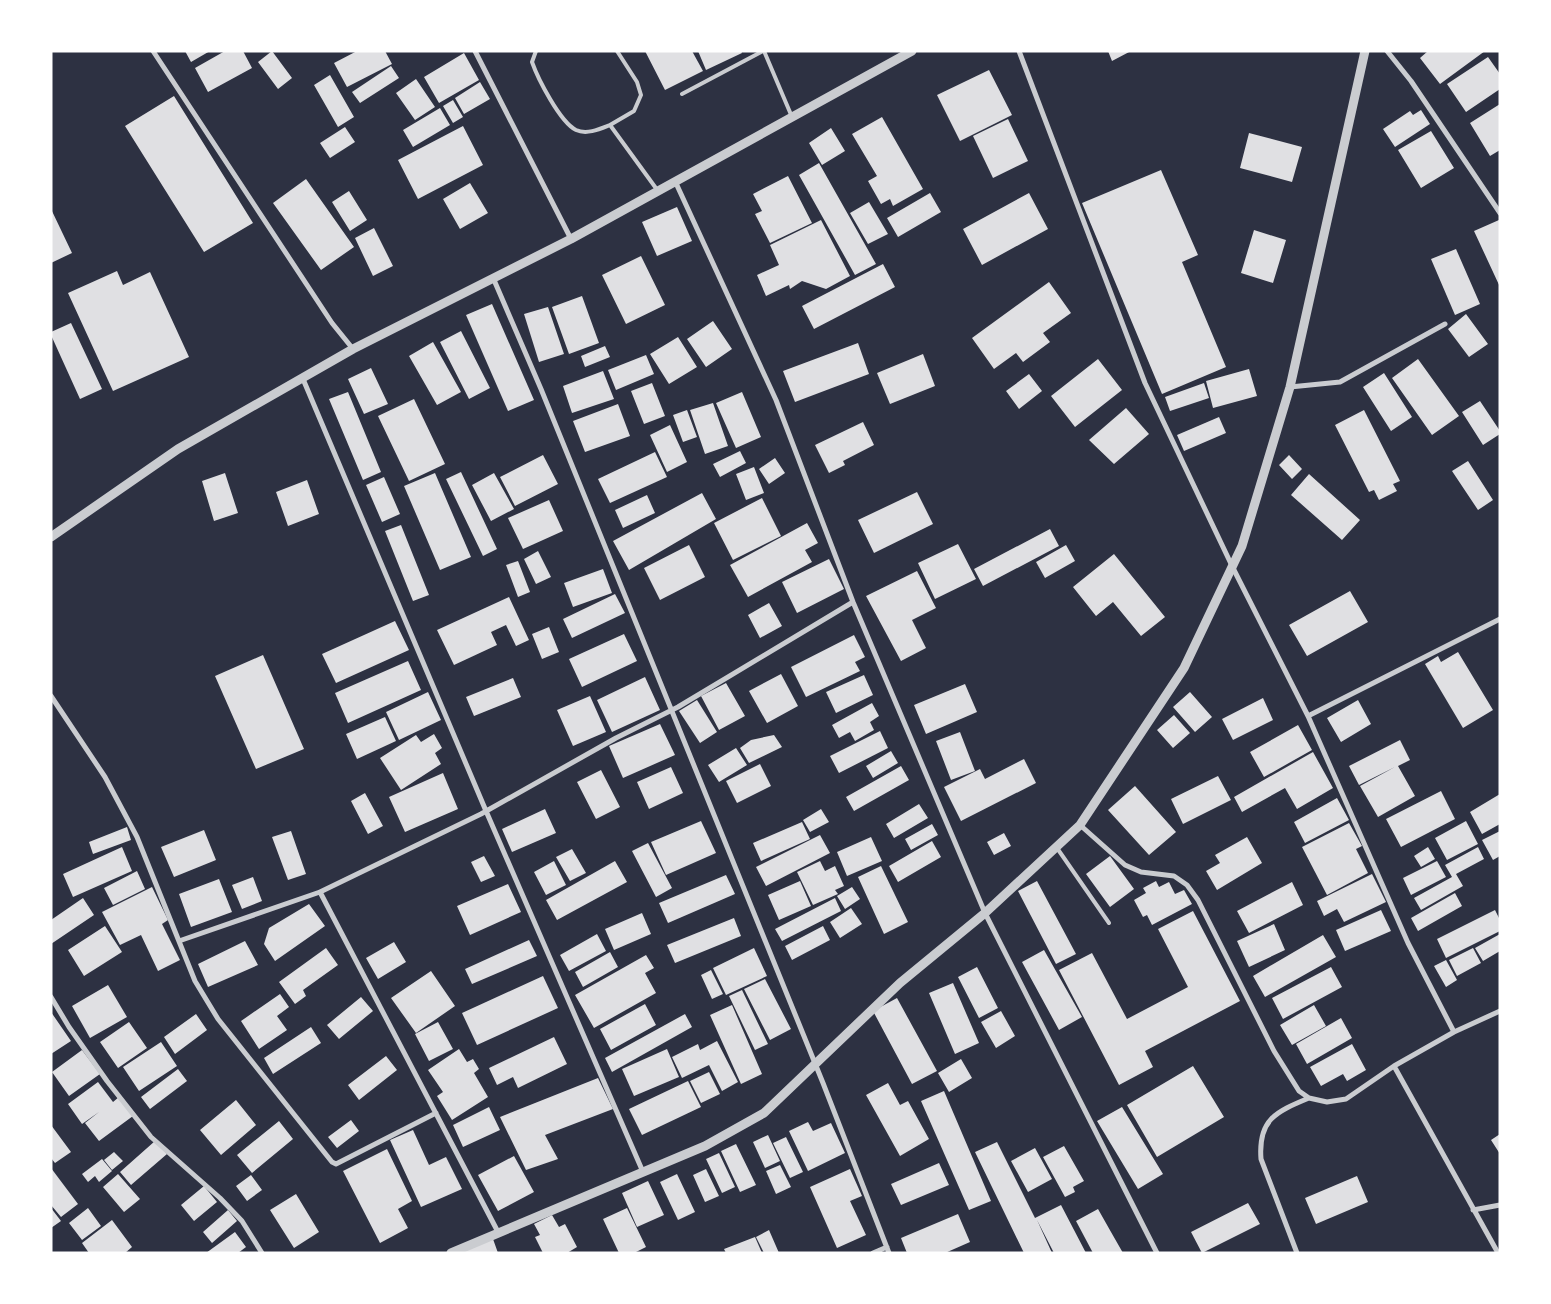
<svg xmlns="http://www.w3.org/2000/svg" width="1551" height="1304" font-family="Rubik,sans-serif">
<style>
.building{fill:#e0e0e3}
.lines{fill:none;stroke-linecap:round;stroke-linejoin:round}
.service{stroke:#caccd0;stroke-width:4}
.minor{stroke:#caccd0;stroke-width:5}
.tertiary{stroke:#caccd0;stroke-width:9}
</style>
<rect width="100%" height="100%" fill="#2d3142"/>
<!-- building -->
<path class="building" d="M 185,51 L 210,51 L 191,62 Z
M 225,51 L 243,51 L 252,68 L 208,92 L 195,68 Z
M 272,51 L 292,78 L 278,89 L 258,62 Z
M 357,51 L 385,51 L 392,64 L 347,87 L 334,63 Z
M 645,51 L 692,51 L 703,71 L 665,90 Z
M 698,51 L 741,51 L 742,53 L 706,70 Z
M 1108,51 L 1131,51 L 1112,61 Z
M 1428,51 L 1485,51 L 1440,84 L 1420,58 Z
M 464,53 L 479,80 L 439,103 L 424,77 Z
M 1488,57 L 1500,74 L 1500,89 L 1466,112 L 1447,84 Z
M 391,66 L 399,78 L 360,103 L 352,92 Z
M 989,70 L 1012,115 L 960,141 L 937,95 Z
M 330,75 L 354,117 L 338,127 L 314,85 Z
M 416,79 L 435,107 L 415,120 L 396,93 Z
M 480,82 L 490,99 L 464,114 L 455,98 Z
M 174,96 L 253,223 L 204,252 L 125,126 Z
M 453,100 L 463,117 L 453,123 L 443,106 Z
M 1500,104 L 1500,150 L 1490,156 L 1470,123 Z
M 440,108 L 450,125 L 413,147 L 403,130 Z
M 1421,110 L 1430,124 L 1395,147 L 1383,129 L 1410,111 L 1413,115 Z
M 882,117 L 923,189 L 893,206 L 890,199 L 881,204 L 868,181 L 877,176 L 852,134 Z
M 1008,119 L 1028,161 L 993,178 L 973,136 Z
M 463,126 L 483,165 L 418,199 L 398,160 Z
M 345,127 L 355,142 L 330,158 L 320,143 Z
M 831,128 L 845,151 L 822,165 L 809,143 Z
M 1431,131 L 1454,168 L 1421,188 L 1398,150 Z
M 1249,133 L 1302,147 L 1292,182 L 1240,168 Z
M 819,163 L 876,264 L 855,275 L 799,175 Z
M 1161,170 L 1198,255 L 1182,262 L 1226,367 L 1162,394 L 1082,203 Z
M 788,176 L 812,223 L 770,243 L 755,214 L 762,211 L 753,194 Z
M 306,179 L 354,247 L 321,270 L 273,203 Z
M 470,183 L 488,213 L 460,229 L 443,199 Z
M 349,191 L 367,220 L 350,231 L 332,202 Z
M 930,193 L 941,212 L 898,237 L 887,218 Z
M 1029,193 L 1048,229 L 982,265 L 963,229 Z
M 869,202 L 888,234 L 868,244 L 850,213 Z
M 677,207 L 692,241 L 657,256 L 642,222 Z
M 51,209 L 72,253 L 51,263 Z
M 821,220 L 850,276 L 826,289 L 802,281 L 790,289 L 789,285 L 766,296 L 757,275 L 779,265 L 770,245 Z
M 1499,220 L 1500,221 L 1500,287 L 1474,231 Z
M 374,228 L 393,266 L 373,276 L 355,238 Z
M 1254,230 L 1286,240 L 1273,283 L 1241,273 Z
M 1456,249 L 1480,304 L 1455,315 L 1431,259 Z
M 641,256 L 665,305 L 626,324 L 602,275 Z
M 883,264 L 895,287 L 814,329 L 802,306 Z
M 117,271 L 123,285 L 150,272 L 189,357 L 113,391 L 68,293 Z
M 1049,282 L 1071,313 L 1043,333 L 1050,342 L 1023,362 L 1016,353 L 994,369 L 972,338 Z
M 582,296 L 599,343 L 569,354 L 552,307 Z
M 492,304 L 534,400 L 508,411 L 466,315 Z
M 548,307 L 564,354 L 539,362 L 524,314 Z
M 1466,314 L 1488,344 L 1469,357 L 1448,329 Z
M 713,321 L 732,349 L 706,367 L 687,339 Z
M 71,323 L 102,389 L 80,399 L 51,335 L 51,332 Z
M 461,331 L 490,388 L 469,399 L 440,342 Z
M 678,337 L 697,367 L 669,384 L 650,354 Z
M 433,342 L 461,392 L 437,405 L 409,356 Z
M 858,343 L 869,374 L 795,402 L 783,371 Z
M 605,346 L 610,357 L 585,367 L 581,356 Z
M 923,354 L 935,386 L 890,404 L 877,373 Z
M 646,355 L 654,374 L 616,390 L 608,370 Z
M 1098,359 L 1122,390 L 1075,427 L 1051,396 Z
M 1418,359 L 1459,416 L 1432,435 L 1392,378 Z
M 371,368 L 388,404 L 364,414 L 348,379 Z
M 1249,369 L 1257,396 L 1213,408 L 1206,381 Z
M 603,371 L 614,399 L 572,413 L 563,386 Z
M 1384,373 L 1412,417 L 1391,431 L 1363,387 Z
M 1029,374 L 1042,391 L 1019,409 L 1006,391 Z
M 652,383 L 665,416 L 644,424 L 631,391 Z
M 1204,383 L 1209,398 L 1170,411 L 1165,397 Z
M 348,392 L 381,472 L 363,480 L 329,399 Z
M 742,392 L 761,437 L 736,448 L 716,403 Z
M 414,399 L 445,464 L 409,481 L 378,416 Z
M 1480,401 L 1500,431 L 1500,434 L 1483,445 L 1462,412 Z
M 713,403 L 728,446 L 705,454 L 690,410 Z
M 618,404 L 630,436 L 585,452 L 573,421 Z
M 1126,408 L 1149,434 L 1114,464 L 1089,440 Z
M 687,410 L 697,437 L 683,442 L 673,415 Z
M 1364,410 L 1400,481 L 1393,484 L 1397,491 L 1379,500 L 1374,490 L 1369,492 L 1335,425 Z
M 1219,417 L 1226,433 L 1184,451 L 1177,435 Z
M 863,422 L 874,445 L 843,461 L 845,465 L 829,473 L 815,445 Z
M 670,425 L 687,462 L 667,472 L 650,435 Z
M 740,451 L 746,463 L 720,477 L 713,464 Z
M 655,452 L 667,477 L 610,503 L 598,479 Z
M 543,455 L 558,484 L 515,506 L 500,477 Z
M 1289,455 L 1302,469 L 1292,479 L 1279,465 Z
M 775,458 L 785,473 L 769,484 L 759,469 Z
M 1468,461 L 1493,500 L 1478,510 L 1452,471 Z
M 754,467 L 764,493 L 746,500 L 736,474 Z
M 461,472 L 497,549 L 483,556 L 446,479 Z
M 225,473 L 238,513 L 214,521 L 202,481 Z
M 435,473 L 471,557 L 440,570 L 404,486 Z
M 494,473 L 514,509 L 491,521 L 472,485 Z
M 1309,474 L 1360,520 L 1342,540 L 1291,495 Z
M 384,477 L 400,514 L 382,522 L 366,485 Z
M 307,480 L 319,514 L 288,526 L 276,492 Z
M 917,492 L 933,524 L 874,553 L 858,520 Z
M 702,493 L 716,519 L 629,570 L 613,541 Z
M 647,495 L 655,513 L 623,528 L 615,510 Z
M 762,498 L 781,536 L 733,560 L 714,523 Z
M 549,500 L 563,531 L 523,549 L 508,518 Z
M 807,523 L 818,543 L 805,550 L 812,562 L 748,597 L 730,565 Z
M 401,525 L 429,595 L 413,601 L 385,531 Z
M 1050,529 L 1059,546 L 983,586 L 974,569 Z
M 958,544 L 976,579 L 935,599 L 918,563 Z
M 689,545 L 705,577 L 660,600 L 644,568 Z
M 1066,545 L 1075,561 L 1045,578 L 1036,562 Z
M 538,551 L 551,577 L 536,584 L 524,559 Z
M 1114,554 L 1165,617 L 1141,636 L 1113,602 L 1096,616 L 1073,587 Z
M 829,559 L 844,589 L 797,613 L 782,582 Z
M 518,561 L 530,592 L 518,597 L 506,565 Z
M 603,569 L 612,593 L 573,607 L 564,583 Z
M 917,571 L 936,608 L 912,620 L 926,648 L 901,661 L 866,596 Z
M 1350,591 L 1368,622 L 1307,656 L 1289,625 Z
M 615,594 L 625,613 L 572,638 L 563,619 Z
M 509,597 L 529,640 L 516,646 L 506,625 L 491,632 L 497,645 L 454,665 L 437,630 Z
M 769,603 L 782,626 L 760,638 L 748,615 Z
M 395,621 L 409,650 L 336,683 L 322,654 Z
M 549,627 L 559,652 L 542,659 L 532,634 Z
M 624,634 L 637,661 L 582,687 L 569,659 Z
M 854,635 L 865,657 L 855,662 L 860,671 L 806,697 L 791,667 Z
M 1458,652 L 1493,710 L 1463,728 L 1425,664 L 1438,656 L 1441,662 Z
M 263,655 L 304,749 L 256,769 L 215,676 Z
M 408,661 L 421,690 L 348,723 L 335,693 Z
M 781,674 L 798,706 L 767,723 L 749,691 Z
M 864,675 L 873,695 L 836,713 L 826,692 Z
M 645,677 L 660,710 L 612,732 L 597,700 Z
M 513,678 L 521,697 L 474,716 L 466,697 Z
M 726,683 L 745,716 L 719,730 L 701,696 Z
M 965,684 L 977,712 L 926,734 L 914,705 Z
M 428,692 L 441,720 L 399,740 L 386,712 Z
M 1190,692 L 1212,717 L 1195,732 L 1173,707 Z
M 590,696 L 606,732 L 573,746 L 557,710 Z
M 1263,698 L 1273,720 L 1233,740 L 1222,719 Z
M 697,700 L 717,732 L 700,743 L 679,711 Z
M 1358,700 L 1371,724 L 1341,742 L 1327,718 Z
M 872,703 L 879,716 L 870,722 L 874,730 L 855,741 L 850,732 L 839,738 L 832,725 Z
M 1174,715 L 1190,733 L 1173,748 L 1157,730 Z
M 385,717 L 396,741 L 357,759 L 346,734 Z
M 660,724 L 675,755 L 623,778 L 609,746 Z
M 1298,725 L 1312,750 L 1264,777 L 1250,752 Z
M 880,731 L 888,748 L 839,773 L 830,756 Z
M 960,732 L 975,771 L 951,780 L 936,741 Z
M 434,734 L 442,748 L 435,753 L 441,764 L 401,790 L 380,758 L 416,735 L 421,742 Z
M 774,735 L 782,747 L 749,763 L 740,748 L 751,740 Z
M 1400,740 L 1410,760 L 1398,766 L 1415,796 L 1378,817 L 1360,786 L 1395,767 L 1359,785 L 1349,766 Z
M 736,748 L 747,765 L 719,782 L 708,765 Z
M 891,751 L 898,763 L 873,778 L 866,766 Z
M 1313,752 L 1333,788 L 1297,809 L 1285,788 L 1242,812 L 1234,797 Z
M 1024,759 L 1036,783 L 961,821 L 944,787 L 980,769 L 985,779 Z
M 760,764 L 771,786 L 737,803 L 726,781 Z
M 901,766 L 909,780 L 854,811 L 846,797 Z
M 671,767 L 683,793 L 649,809 L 637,782 Z
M 601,770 L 620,807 L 596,819 L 577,782 Z
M 443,773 L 458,809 L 405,832 L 389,797 Z
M 1218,776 L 1231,800 L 1183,824 L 1171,799 Z
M 1135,786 L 1176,832 L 1149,855 L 1108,810 Z
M 1441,791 L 1455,819 L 1401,847 L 1386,819 Z
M 365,793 L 383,826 L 368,834 L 351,801 Z
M 1500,794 L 1500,824 L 1482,834 L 1470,812 Z
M 1337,798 L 1349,820 L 1305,843 L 1294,822 Z
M 919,804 L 928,818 L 894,838 L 886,824 Z
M 545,809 L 556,833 L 512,852 L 502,829 Z
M 821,809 L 829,822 L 810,832 L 803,820 Z
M 701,821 L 716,853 L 666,875 L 651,842 Z
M 1466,821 L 1478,844 L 1447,860 L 1435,838 Z
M 802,822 L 810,839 L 761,861 L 753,843 Z
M 1349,823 L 1362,846 L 1356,849 L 1368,873 L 1327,895 L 1302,847 Z
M 932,824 L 938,835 L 911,850 L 905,839 Z
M 127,827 L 131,840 L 93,854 L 89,842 Z
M 204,830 L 216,860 L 174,877 L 161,847 Z
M 291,831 L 306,874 L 288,880 L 272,837 Z
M 1500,831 L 1500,856 L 1493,860 L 1482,840 Z
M 1004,833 L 1011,846 L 994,855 L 987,842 Z
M 820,835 L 830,853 L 766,886 L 756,867 Z
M 871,837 L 882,861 L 847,876 L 837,852 Z
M 1247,837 L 1262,863 L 1217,890 L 1206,871 L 1220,863 L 1215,855 Z
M 932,841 L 941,857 L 898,882 L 889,866 Z
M 648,843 L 672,888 L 656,897 L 632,851 Z
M 122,847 L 132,871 L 73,897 L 63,874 Z
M 1428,847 L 1435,859 L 1421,867 L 1414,856 Z
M 1478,847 L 1484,859 L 1456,874 L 1463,886 L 1421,910 L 1414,898 L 1452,877 L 1445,865 Z
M 572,849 L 586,873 L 570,881 L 556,857 Z
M 484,856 L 495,876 L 481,882 L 471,862 Z
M 1110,856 L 1134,889 L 1110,907 L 1086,874 Z
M 554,861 L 566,885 L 546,895 L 534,872 Z
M 615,861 L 627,882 L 557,920 L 546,900 Z
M 820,861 L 825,871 L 835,866 L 844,886 L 835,890 L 838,894 L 813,905 L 797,872 Z
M 1437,861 L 1446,877 L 1411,895 L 1403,878 Z
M 881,866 L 908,922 L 884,934 L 858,877 Z
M 137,871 L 145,889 L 113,905 L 104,888 Z
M 1372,874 L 1386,902 L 1344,922 L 1337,909 L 1324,916 L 1317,901 Z
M 726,875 L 735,894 L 668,923 L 659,903 Z
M 253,877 L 262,901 L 242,909 L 232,885 Z
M 219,879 L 232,912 L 191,927 L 179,894 Z
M 800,881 L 811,906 L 779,920 L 768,895 Z
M 1037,881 L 1076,954 L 1056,964 L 1018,891 Z
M 1156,881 L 1159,887 L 1169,882 L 1175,894 L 1184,890 L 1192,904 L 1152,925 L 1147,915 L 1143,917 L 1134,900 L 1146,893 L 1143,888 Z
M 1292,882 L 1303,905 L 1249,933 L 1237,911 Z
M 508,884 L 521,912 L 470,935 L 457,906 Z
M 152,887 L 168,920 L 162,924 L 180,960 L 158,971 L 141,935 L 120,945 L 102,912 Z
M 852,887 L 860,899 L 845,909 L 837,896 Z
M 1455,893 L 1462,906 L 1418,931 L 1411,918 Z
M 83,898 L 94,915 L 51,944 L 51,920 Z
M 835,898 L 841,911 L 782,941 L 775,929 Z
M 309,904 L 325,926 L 275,961 L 264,944 L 269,928 Z
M 851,908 L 862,924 L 840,938 L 830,922 Z
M 1381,910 L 1391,931 L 1345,951 L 1336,930 Z
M 1495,910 L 1500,920 L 1500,931 L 1446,958 L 1437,939 Z
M 1193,911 L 1240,1001 L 1145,1051 L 1153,1067 L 1119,1085 L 1059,970 L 1092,953 L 1127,1019 L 1188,987 L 1158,929 Z
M 642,913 L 651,934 L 614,950 L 605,929 Z
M 734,918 L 741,936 L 675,963 L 667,945 Z
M 1274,924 L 1285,950 L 1249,967 L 1237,941 Z
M 105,926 L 122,952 L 84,976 L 68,950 Z
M 823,926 L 830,940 L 792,960 L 785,946 Z
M 597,934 L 606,951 L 569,971 L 560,955 Z
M 1500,934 L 1500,951 L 1483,961 L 1475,948 Z
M 1323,935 L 1336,957 L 1265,997 L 1253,976 Z
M 529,940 L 537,956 L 472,984 L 465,969 Z
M 245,941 L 258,965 L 208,987 L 198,964 Z
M 394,942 L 406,962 L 378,979 L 366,958 Z
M 326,948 L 338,965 L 303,990 L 306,996 L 295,1004 L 279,982 Z
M 754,948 L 767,976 L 726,995 L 713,968 Z
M 1473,948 L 1481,963 L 1457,976 L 1449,960 Z
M 1044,950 L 1082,1017 L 1059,1030 L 1022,962 Z
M 610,952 L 618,967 L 583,987 L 575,972 Z
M 646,955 L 654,968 L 645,973 L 656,993 L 594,1028 L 575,995 Z
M 1446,960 L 1457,980 L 1446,987 L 1434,966 Z
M 977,967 L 998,1008 L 979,1018 L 958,977 Z
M 1331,967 L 1342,987 L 1283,1019 L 1272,998 Z
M 711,970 L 723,994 L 712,999 L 701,975 Z
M 431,971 L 455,1006 L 416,1033 L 391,998 Z
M 543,976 L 558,1008 L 477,1045 L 462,1013 Z
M 765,979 L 791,1029 L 770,1040 L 744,989 Z
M 953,983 L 979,1043 L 955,1054 L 929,993 Z
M 108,985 L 127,1017 L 90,1038 L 72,1006 Z
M 742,990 L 768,1044 L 755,1050 L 729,996 Z
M 280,994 L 289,1007 L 277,1016 L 287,1030 L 259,1049 L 241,1021 Z
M 361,997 L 373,1011 L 339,1039 L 327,1025 Z
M 897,998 L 937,1071 L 912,1084 L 873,1011 Z
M 645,1004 L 656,1025 L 611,1050 L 600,1029 Z
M 732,1005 L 762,1074 L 741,1084 L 710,1015 Z
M 1314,1005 L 1326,1026 L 1292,1045 L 1280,1025 Z
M 1001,1011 L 1015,1036 L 996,1048 L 981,1022 Z
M 51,1012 L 71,1041 L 51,1054 Z
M 196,1014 L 207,1030 L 175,1054 L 164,1037 Z
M 685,1014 L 692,1027 L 612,1072 L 605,1058 Z
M 1341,1018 L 1352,1038 L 1307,1064 L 1296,1044 Z
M 129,1022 L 147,1048 L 118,1068 L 100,1042 Z
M 438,1022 L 453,1049 L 429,1061 L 415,1034 Z
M 311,1027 L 321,1043 L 273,1074 L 264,1058 Z
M 554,1037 L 567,1064 L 518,1088 L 513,1077 L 497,1085 L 489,1068 Z
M 717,1041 L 738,1082 L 722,1091 L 709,1065 L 682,1078 L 672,1057 L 698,1044 L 700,1050 Z
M 161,1042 L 177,1066 L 139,1091 L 123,1067 Z
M 1352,1044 L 1366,1070 L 1347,1081 L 1343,1074 L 1321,1086 L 1310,1067 Z
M 459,1049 L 467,1062 L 473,1059 L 479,1069 L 474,1073 L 488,1097 L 452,1120 L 437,1096 L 443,1092 L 428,1070 Z
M 667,1049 L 679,1077 L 634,1096 L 622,1069 Z
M 82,1050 L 100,1074 L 69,1096 L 52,1072 Z
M 386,1056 L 397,1070 L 359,1100 L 348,1085 Z
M 961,1059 L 972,1078 L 949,1092 L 938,1073 Z
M 1193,1066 L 1224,1117 L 1157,1157 L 1127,1105 Z
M 178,1069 L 187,1081 L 150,1109 L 141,1097 Z
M 709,1072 L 720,1094 L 701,1103 L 690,1081 Z
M 598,1078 L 613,1109 L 545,1135 L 558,1159 L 526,1170 L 500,1117 Z
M 688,1081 L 701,1107 L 642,1135 L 629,1109 Z
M 98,1082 L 113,1102 L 119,1097 L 133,1116 L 99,1141 L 85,1123 L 99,1112 L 82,1124 L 68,1104 Z
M 888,1083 L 900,1105 L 908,1101 L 929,1139 L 900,1156 L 866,1095 Z
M 944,1091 L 991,1201 L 969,1210 L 921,1101 Z
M 236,1100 L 256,1125 L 221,1155 L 200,1130 Z
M 489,1107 L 500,1130 L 463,1147 L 453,1125 Z
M 1122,1107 L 1163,1174 L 1138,1189 L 1097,1121 Z
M 351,1120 L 359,1131 L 337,1148 L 328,1137 Z
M 279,1121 L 293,1139 L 252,1173 L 237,1155 Z
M 808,1122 L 813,1131 L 831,1123 L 845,1153 L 808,1171 L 789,1131 Z
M 51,1125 L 71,1152 L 55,1163 L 51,1158 Z
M 413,1130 L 429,1165 L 446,1157 L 462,1189 L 421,1207 L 390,1140 Z
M 1500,1134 L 1500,1154 L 1491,1140 Z
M 768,1135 L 780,1161 L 765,1168 L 753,1142 Z
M 786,1137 L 803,1172 L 790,1178 L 773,1143 Z
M 155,1141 L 167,1154 L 131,1185 L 120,1172 Z
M 997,1142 L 1035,1218 L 1061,1205 L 1086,1253 L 1054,1253 L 1037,1220 L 1052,1253 L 1024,1253 L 975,1152 Z
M 736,1144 L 756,1185 L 740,1192 L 721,1151 Z
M 1064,1146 L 1084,1181 L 1073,1187 L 1075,1192 L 1065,1197 L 1043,1157 Z
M 1035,1148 L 1052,1179 L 1028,1192 L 1011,1161 Z
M 387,1149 L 412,1201 L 398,1209 L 408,1228 L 380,1243 L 343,1171 Z
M 114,1152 L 123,1161 L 112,1170 L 104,1160 Z
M 719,1153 L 735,1187 L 722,1193 L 706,1159 Z
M 514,1156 L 534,1192 L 498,1211 L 478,1175 Z
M 102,1159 L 112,1171 L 99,1182 L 95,1176 L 88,1182 L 82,1174 Z
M 939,1163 L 949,1185 L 901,1205 L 891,1184 Z
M 780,1165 L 791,1187 L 776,1194 L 766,1171 Z
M 51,1168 L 78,1204 L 61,1217 L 51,1205 Z
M 706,1169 L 719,1196 L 705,1202 L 693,1175 Z
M 850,1169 L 862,1196 L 850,1201 L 866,1235 L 837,1248 L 810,1187 Z
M 118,1174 L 140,1199 L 124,1212 L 103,1187 Z
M 677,1174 L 695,1212 L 678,1220 L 660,1182 Z
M 251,1175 L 262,1190 L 247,1201 L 236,1186 Z
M 1357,1176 L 1368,1202 L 1316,1224 L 1305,1198 Z
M 648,1181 L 664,1215 L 637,1227 L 622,1193 Z
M 204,1186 L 217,1202 L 194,1221 L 181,1205 Z
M 296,1194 L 319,1232 L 294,1248 L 270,1210 Z
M 1248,1203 L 1260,1224 L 1202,1253 L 1191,1232 Z
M 51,1208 L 61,1221 L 51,1228 Z
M 88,1208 L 101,1226 L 82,1240 L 69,1223 Z
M 627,1208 L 646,1247 L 634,1253 L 619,1253 L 603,1219 Z
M 1098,1209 L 1111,1232 L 1123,1253 L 1093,1253 L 1076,1221 Z
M 228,1210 L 237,1221 L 212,1243 L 203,1232 Z
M 958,1214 L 970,1242 L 945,1253 L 907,1253 L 901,1238 Z
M 552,1215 L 559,1227 L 565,1224 L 577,1247 L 567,1253 L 543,1253 L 535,1237 L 540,1235 L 534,1224 Z
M 112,1220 L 132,1247 L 125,1253 L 89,1253 L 82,1243 Z
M 769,1230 L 779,1253 L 764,1253 L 756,1237 Z
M 235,1232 L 246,1247 L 238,1253 L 206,1253 Z
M 755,1237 L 762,1253 L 726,1253 L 724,1249 Z
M 493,1239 L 498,1253 L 464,1253 L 463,1251 Z"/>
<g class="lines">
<!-- service -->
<path class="service" d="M 536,51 L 532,62 C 538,79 560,122 576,130 C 587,135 600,129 610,125 L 658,191
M 764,51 L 792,117
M 682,94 L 763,51
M 610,125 L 634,111 L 641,95 L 637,82 L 617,51
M 1057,848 L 1109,923"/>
<!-- minor -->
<path class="minor" d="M 153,51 L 332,323 L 353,349
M 475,51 L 571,239
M 1019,51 L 1145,383 L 1233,568 L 1308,716 L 1408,943 L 1454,1032
M 1387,51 L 1411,81 L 1500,213
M 675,181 L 776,400 L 853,602 L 985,913 L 1157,1253
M 494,280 L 541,389 L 823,1083 L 889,1253
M 303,379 L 486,811 L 643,1172
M 1290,387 L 1340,382 L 1445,324
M 51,696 L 105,777 L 137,837 L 195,981 L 218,1019 L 332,1162 L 336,1164 L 436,1113
M 1308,716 L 1500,619
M 1080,825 L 1125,865 L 1141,872 L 1174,876 L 1187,885 L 1198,900 L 1274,1051 L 1299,1091 L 1309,1098 L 1327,1102 L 1346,1099 L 1394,1066 L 1454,1032 L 1500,1011
M 320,892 L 498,1232
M 179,941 L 320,892 L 481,814 L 616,738 L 678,707 L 853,602
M 51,997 L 69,1027 L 107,1081 L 151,1137 L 220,1198 L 242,1221 L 262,1253
M 1394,1066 L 1498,1253
M 1473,1210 L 1500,1205
M 873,1253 L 887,1247
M 1297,1253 L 1261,1159 C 1258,1120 1275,1112 1309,1098"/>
<!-- tertiary -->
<path class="tertiary" d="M 51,537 L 178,449 L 353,349 L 571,239 L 912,51
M 451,1253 L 705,1146 L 764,1113 L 900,983 L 985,913 L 1080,825 L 1184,668 L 1242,546 L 1290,387 L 1365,51"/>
</g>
<!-- border -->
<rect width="1551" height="1304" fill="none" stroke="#ffffff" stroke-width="105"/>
</svg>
